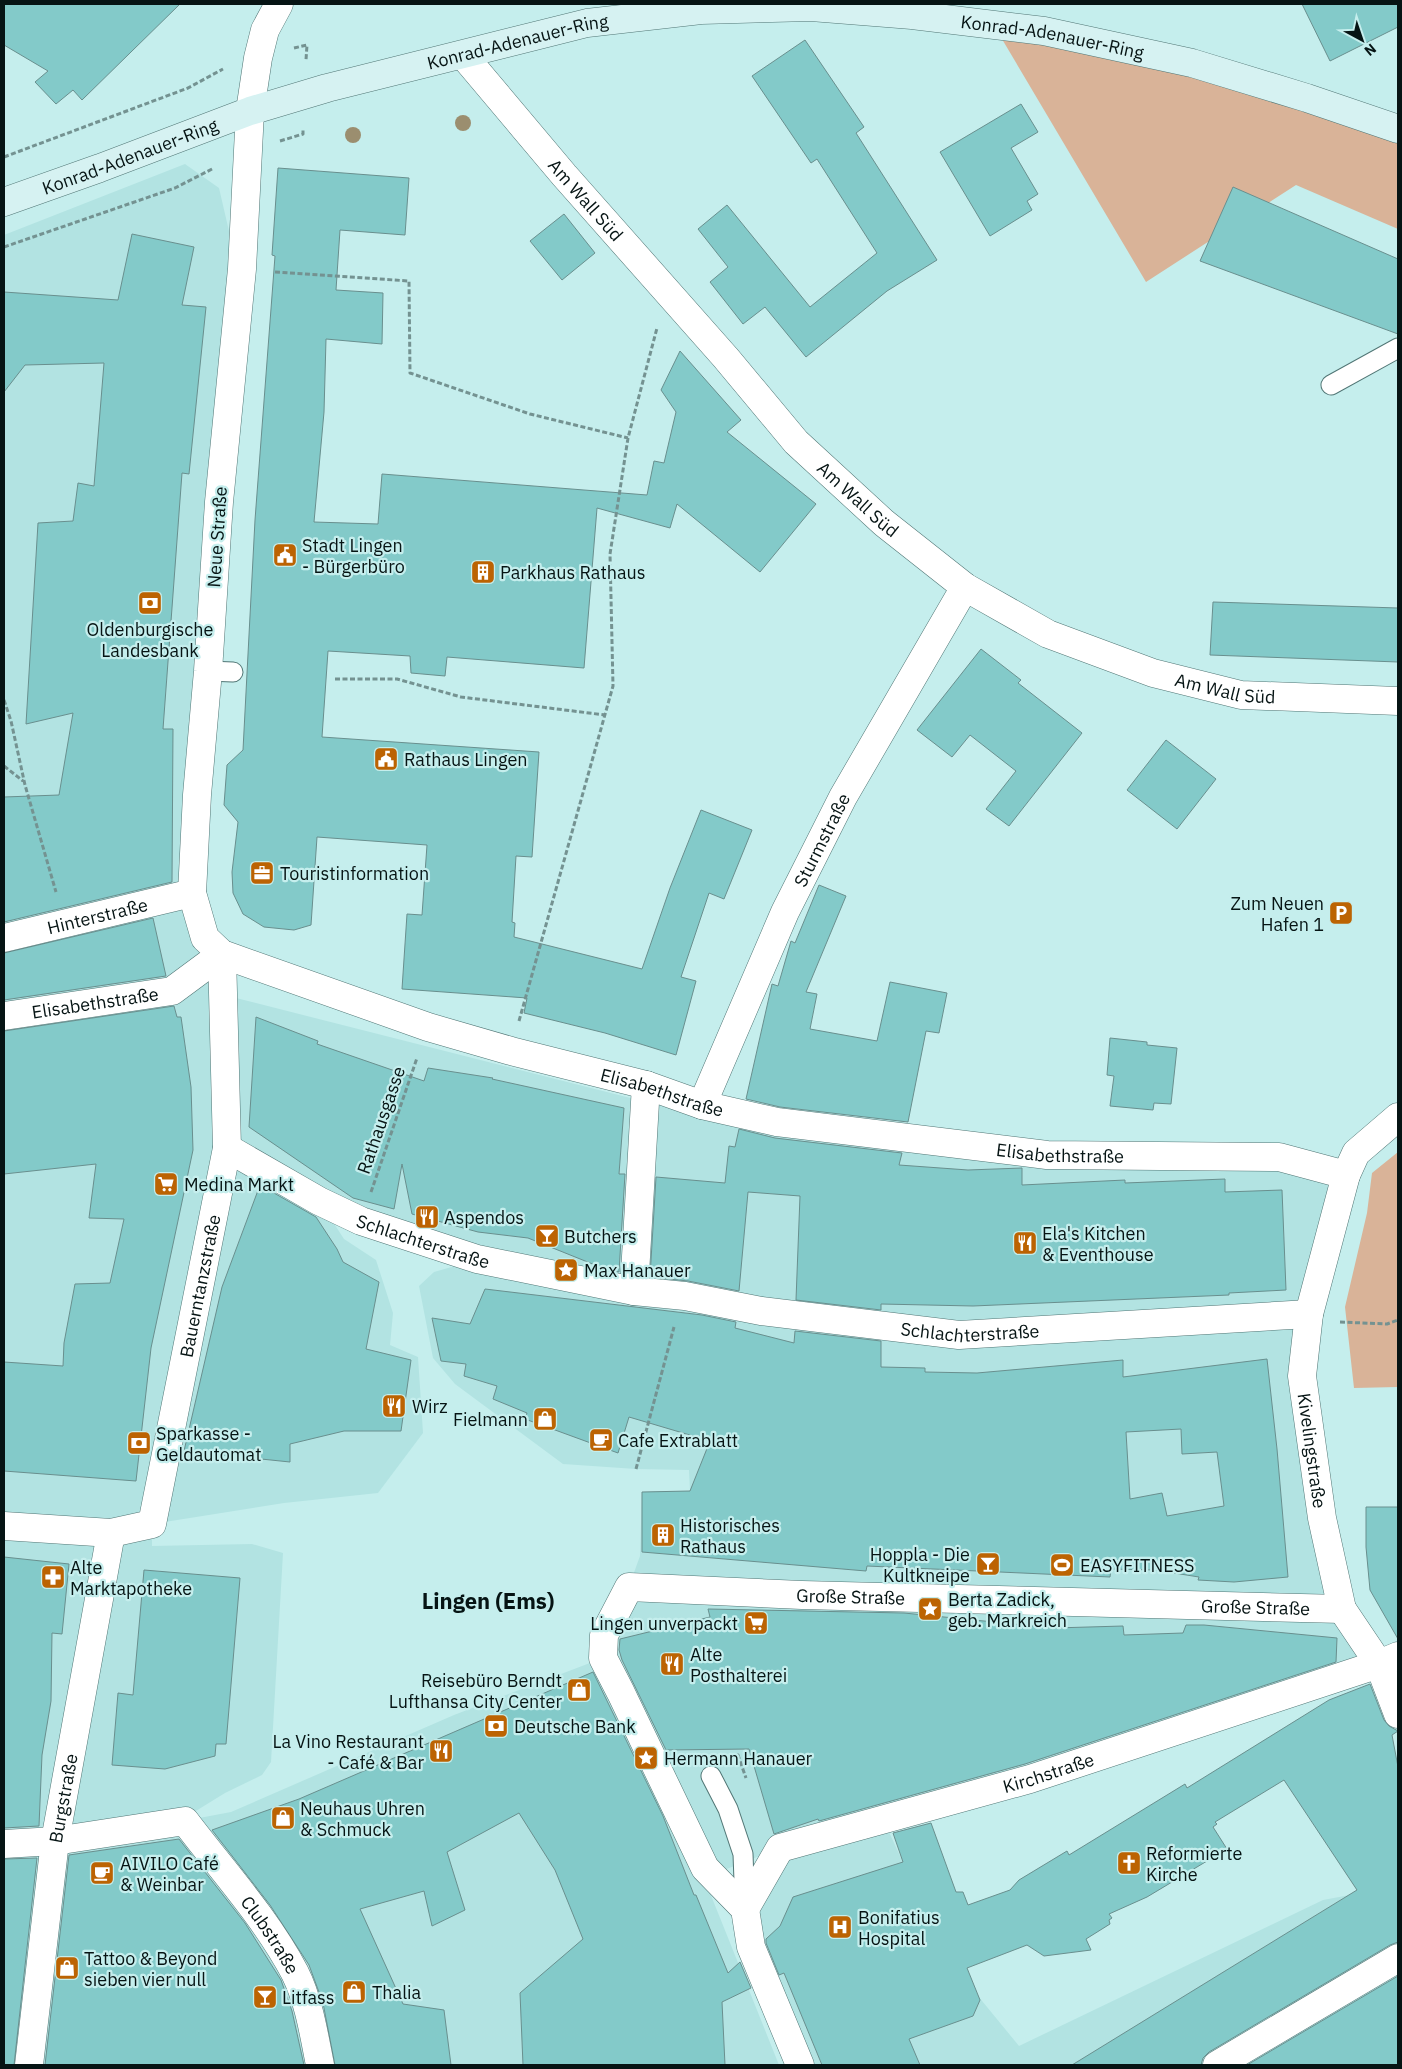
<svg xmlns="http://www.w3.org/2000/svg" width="1402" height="2069" font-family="'IBM Plex Sans',sans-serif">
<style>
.built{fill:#b2e3e2;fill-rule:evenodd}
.green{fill:#d9b398}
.building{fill:#83cac9;stroke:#698f8e;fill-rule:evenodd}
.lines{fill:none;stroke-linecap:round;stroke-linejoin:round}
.lane-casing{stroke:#517675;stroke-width:21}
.street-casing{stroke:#517675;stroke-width:29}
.secondary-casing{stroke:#517675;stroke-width:29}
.path{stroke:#749291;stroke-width:3;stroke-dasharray:5 2.5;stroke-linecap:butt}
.lane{stroke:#fff;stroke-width:19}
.street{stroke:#fff;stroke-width:28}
.secondary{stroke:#d6f2f2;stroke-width:28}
.tree{fill:#9b8e6f}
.labels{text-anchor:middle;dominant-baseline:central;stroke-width:4.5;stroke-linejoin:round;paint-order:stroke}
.street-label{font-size:18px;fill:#061414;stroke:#c5eeed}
.poi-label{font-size:18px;fill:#061414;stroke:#c5eeed;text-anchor:start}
.district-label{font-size:22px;font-weight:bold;fill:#061414;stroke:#c5eeed}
</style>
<rect width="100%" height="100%" fill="#c5eeed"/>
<!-- built -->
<path class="built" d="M 185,164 L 219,188 L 238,270 L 197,923 L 224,995 L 777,1135 L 1343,1169 L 1303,1362 L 1366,1661 L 762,1855 L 704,1878 L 779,2065 L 4,2065 L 4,235 ZM 320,1202 L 476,1260 L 434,1272 L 419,1286 L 433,1358 L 455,1384 L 563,1464 L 636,1469 L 689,1470 L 690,1491 L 642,1492 L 640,1556 L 603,1658 L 454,1715 L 231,1812 L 178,1822 L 225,1793 L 262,1775 L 271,1762 L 283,1553 L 252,1544 L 152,1546 L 152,1524 L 284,1503 L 378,1493 L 423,1433 L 418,1357 L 390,1345 L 393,1313 L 376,1260 L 344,1239 Z
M 883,1819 L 941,1945 L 969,1985 L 1019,2046 L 1323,1900 L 1398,1886 L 1398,2065 L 800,2065 L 745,1909 L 780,1848 Z"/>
<!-- green -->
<path class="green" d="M 1044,31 L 1398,129 L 1398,229 L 1296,185 L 1146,282 L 999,34 Z
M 1398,1152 L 1398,1387 L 1354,1388 L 1345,1307 L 1367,1213 L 1372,1173 Z"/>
<!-- building -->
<path class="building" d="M 4,4 L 180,4 L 82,100 L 73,90 L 56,104 L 35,82 L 48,71 L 4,45 Z
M 1302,4 L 1398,4 L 1398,27 L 1330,61 Z
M 805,40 L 864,127 L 856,133 L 937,260 L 887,291 L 806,357 L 765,307 L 743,324 L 710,282 L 728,267 L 698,229 L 727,205 L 810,307 L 877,253 L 817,159 L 811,163 L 752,76 Z
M 1021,104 L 1038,132 L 1011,148 L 1038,194 L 1027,201 L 1032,210 L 990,236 L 940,152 Z
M 278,168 L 409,178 L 405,235 L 340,230 L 336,290 L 383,293 L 382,344 L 326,339 L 324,412 L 314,522 L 378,524 L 382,474 L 647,495 L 654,461 L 664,463 L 676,412 L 661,390 L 680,351 L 741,420 L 727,432 L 816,504 L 760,572 L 677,504 L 670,528 L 597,508 L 584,668 L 447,657 L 445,676 L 411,673 L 410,656 L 328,651 L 322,737 L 539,752 L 532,857 L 516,856 L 512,922 L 515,923 L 514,937 L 642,969 L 670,888 L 701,810 L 752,830 L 724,899 L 709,893 L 681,977 L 696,981 L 676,1055 L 605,1033 L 524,1013 L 527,998 L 402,989 L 407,914 L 422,915 L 427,845 L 317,837 L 311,925 L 294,930 L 264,927 L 243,914 L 233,893 L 232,872 L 238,822 L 224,805 L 227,765 L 243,750 L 255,520 L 275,256 L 272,255 Z
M 1233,187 L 1398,259 L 1398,334 L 1200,261 Z
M 564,214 L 595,253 L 562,280 L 530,241 Z
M 132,234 L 194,247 L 182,305 L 206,307 L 189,474 L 182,473 L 163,729 L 173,729 L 172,882 L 4,922 L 4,797 L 59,795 L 73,713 L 26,724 L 38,523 L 73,521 L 78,483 L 94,486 L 104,363 L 25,365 L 4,392 L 4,292 L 118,300 Z
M 1213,602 L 1398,608 L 1398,662 L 1210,655 Z
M 981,649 L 1021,680 L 1018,683 L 1082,733 L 1009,826 L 986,809 L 1016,771 L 970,735 L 952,757 L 917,730 Z
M 1166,740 L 1216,779 L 1177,829 L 1127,790 Z
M 819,885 L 846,896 L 806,992 L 817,994 L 810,1029 L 877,1041 L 890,982 L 947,993 L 939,1033 L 926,1031 L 908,1122 L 780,1107 L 746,1099 L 772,984 L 778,986 L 791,941 L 795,943 Z
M 153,918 L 166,976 L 4,1000 L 4,953 Z
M 174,1006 L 177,1017 L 181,1017 L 191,1087 L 193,1150 L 151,1348 L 136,1481 L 4,1471 L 4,1362 L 63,1366 L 64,1343 L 75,1284 L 110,1283 L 124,1219 L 89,1218 L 96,1164 L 4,1174 L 4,1031 Z
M 256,1017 L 318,1041 L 317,1044 L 424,1081 L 428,1068 L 493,1078 L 492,1079 L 624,1108 L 619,1174 L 625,1174 L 619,1272 L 605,1269 L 528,1238 L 478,1232 L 412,1214 L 402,1164 L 394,1209 L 353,1198 L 249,1127 Z
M 1110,1038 L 1147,1042 L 1147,1045 L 1177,1048 L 1171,1104 L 1154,1103 L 1153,1110 L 1110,1106 L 1114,1076 L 1107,1075 Z
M 739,1129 L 775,1138 L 902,1153 L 899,1165 L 968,1170 L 1022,1168 L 1022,1185 L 1125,1180 L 1125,1183 L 1225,1179 L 1225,1192 L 1282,1190 L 1286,1290 L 1229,1293 L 1229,1295 L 973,1306 L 881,1304 L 881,1310 L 796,1300 L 800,1196 L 748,1192 L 739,1291 L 688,1281 L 650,1277 L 656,1177 L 725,1183 L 729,1146 L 735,1147 Z
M 260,1185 L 316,1217 L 337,1249 L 343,1262 L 379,1282 L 366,1349 L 411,1360 L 401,1431 L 344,1431 L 290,1444 L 290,1462 L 184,1451 L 222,1287 Z
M 485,1289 L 702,1315 L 736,1322 L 735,1328 L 794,1343 L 795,1331 L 881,1341 L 881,1367 L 925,1368 L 925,1372 L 977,1373 L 1123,1360 L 1123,1377 L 1267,1359 L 1277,1449 L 1288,1577 L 1234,1582 L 1198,1580 L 1199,1577 L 1155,1570 L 1111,1569 L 1110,1577 L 867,1566 L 866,1571 L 642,1552 L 642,1492 L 690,1491 L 710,1441 L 629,1417 L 618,1453 L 525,1419 L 527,1413 L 493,1399 L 497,1386 L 464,1376 L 466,1364 L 441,1361 L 432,1318 L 470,1324 ZM 1181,1429 L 1182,1454 L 1217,1452 L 1224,1506 L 1167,1516 L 1162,1493 L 1130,1499 L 1126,1432 Z
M 1366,1507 L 1398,1507 L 1398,1639 L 1370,1590 L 1366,1547 Z
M 4,1557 L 69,1564 L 62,1634 L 52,1633 L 51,1701 L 42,1755 L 39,1826 L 4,1828 Z
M 144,1570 L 240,1578 L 226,1744 L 216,1744 L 215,1756 L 165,1769 L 112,1765 L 118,1693 L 133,1695 Z
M 708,1609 L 904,1613 L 1054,1628 L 1123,1626 L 1124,1635 L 1183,1633 L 1186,1625 L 1204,1625 L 1337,1638 L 1336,1662 L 1025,1764 L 819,1821 L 818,1819 L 774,1834 L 749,1749 L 666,1750 L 622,1660 L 619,1650 L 620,1639 L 710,1617 Z
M 593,1672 L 663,1816 L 694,1895 L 696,1895 L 728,1973 L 740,1962 L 751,1988 L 722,2002 L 725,2065 L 523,2065 L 520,1993 L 583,1939 L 555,1870 L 519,1813 L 447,1852 L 465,1910 L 432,1926 L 424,1891 L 360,1909 L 403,2004 L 444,2010 L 451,2065 L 335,2065 L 323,2003 L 309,1965 L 270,1905 L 212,1830 L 299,1799 Z
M 1370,1684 L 1384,1720 L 1389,1726 L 1398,1731 L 1392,1735 L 1398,1767 L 1398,1942 L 1390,1945 L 1209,2052 L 1203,2058 L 1201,2065 L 1072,2065 L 1357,1890 L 1284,1780 L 1215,1822 L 1217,1824 L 1213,1827 L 1227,1849 L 1147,1897 L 1109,1914 L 1112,1918 L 1109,1920 L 1110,1924 L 1086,1939 L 1091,1950 L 1044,1956 L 1027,1945 L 967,1968 L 980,2000 L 973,2016 L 909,2039 L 920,2065 L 822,2065 L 784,1973 L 779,1975 L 766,1943 L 766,1939 L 780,1926 L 793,1897 L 903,1862 L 893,1833 L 931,1823 L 956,1892 L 963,1892 L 968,1905 L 1010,1890 L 1019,1880 L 1067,1851 L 1069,1855 L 1185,1784 L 1187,1788 L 1329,1700 Z
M 179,1839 L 245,1923 L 281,1980 L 292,2011 L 304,2065 L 45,2065 L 69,1855 Z
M 37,1858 L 14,2065 L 4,2065 L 4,1859 Z
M 1398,1976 L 1398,2065 L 1247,2065 Z"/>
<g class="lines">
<defs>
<path id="lane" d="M 1331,385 L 1398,348
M 208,671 L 233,672
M 711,1776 L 728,1809 L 743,1854 L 745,1908"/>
<g id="street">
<path id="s1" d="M 279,4 L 265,30 L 258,58 L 250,111 L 242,269 L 219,502 L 208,671 L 197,795 L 192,893 L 205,938 L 222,954 L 428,1027 L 511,1051 L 646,1085 L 702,1105 L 777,1122 L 1047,1155 L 1279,1157 L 1346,1175"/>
<path id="s2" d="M 463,55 L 564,175 L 726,358 L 796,442 L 884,523 L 965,587 L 1048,634 L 1153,673 L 1241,695 L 1398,701"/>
<path id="s3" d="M 4,938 L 192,893"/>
<path id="s4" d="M 4,1016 L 172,991 L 222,954"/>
<path id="s5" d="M 702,1105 L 785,912 L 843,797 L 965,587"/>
<path id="s6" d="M 1398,1117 L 1356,1153 L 1346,1175 L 1309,1314 L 1302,1376 L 1322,1518 L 1342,1609 L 1379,1664 L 1398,1714"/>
<path id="s7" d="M 227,1148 L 319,1201 L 361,1221 L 477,1259 L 634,1291 L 685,1296 L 761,1311 L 959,1335 L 1309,1314"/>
<path d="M 634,1291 L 646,1085"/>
<path id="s8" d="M 4,1526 L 111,1533 L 152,1524 L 227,1148 L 222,954"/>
<path id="s9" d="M 4,1844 L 55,1841 L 185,1821 C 222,1870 266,1918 295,1973 C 309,2001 314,2035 320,2065"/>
<path id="s10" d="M 745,1909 L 780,1848 L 1030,1779 L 1379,1664 L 1398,1656"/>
<path id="s11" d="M 29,2065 L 55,1841 L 111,1533"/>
<path id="s12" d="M 800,2065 L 751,1947 L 745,1909 L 705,1868 L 621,1693 L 603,1658 L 604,1635 L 629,1587 L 802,1595 L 1342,1609"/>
<path d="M 1217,2065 L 1398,1958"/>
</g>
<g id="secondary">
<path id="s13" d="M 4,202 L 100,168 L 250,111 L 327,88 L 587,23 L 701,10 L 811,7 L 912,15 L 1044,31 L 1192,63 L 1307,98 L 1398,129"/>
</g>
</defs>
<!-- lane casing -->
<use href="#lane" class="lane-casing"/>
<!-- street casing -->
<use href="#street" class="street-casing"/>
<!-- secondary casing -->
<use href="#secondary" class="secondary-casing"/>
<!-- path -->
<path class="path" d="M 294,48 L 307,45 L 306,60
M 280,141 L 303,134 L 303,129
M 4,157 L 188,88 L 223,69
M 4,247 L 175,188 L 214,168
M 275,272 L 409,281 L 410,373 L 530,414 L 628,438
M 335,679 L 397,679 L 461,697 L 605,715
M 4,700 L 11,721 L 25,785 L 56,892
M 4,766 L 23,781
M 519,1021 L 613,686 L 610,554 L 628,438 L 657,328
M 371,1192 L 417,1058
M 1340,1322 L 1387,1324 L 1398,1320
M 636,1469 L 674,1327
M 730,1757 L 738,1755 L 746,1778"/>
<!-- lane -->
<use href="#lane" class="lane"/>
<!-- street -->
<use href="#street" class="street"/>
<!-- secondary -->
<use href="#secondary" class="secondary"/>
</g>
<!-- trees -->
<g class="tree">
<circle cx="463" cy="123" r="8"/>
<circle cx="353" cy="135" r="8"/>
</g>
<!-- icons -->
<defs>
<symbol id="civic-square" viewBox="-11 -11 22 22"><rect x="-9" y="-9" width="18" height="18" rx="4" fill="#bc6302" stroke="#c5eeed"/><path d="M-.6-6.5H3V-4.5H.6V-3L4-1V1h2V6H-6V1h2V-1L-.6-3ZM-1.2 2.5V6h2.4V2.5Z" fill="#fff"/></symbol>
<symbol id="building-square" viewBox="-11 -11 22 22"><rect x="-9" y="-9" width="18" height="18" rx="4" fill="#bc6302" stroke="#c5eeed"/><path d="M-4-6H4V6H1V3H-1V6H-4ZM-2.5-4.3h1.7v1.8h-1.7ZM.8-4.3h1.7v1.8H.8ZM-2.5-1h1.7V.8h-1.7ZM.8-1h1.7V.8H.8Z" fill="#fff"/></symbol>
<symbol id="bank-square" viewBox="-11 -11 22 22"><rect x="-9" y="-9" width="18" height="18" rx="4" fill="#bc6302" stroke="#c5eeed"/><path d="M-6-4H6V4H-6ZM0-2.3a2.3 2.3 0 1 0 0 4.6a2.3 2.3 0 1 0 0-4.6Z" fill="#fff"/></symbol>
<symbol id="office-square" viewBox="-11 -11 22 22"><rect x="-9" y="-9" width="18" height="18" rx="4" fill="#bc6302" stroke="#c5eeed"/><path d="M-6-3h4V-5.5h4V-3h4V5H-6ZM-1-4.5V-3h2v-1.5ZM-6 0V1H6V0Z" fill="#fff"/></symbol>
<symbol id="parking-square" viewBox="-11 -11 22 22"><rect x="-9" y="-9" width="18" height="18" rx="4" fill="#bc6302" stroke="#c5eeed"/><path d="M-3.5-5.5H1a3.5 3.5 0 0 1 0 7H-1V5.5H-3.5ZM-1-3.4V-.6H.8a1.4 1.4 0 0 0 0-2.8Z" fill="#fff"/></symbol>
<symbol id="supermarket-square" viewBox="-11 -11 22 22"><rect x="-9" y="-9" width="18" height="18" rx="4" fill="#bc6302" stroke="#c5eeed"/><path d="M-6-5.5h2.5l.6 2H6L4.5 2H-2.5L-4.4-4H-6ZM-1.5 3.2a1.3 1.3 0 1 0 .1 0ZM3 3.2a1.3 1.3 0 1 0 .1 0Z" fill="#fff"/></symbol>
<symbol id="restaurant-square" viewBox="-11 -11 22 22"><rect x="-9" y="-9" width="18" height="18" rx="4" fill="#bc6302" stroke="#c5eeed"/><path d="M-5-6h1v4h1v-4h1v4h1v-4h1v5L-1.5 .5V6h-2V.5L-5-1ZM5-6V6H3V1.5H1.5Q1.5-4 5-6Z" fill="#fff"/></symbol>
<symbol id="bar-square" viewBox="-11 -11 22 22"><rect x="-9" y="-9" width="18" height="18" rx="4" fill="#bc6302" stroke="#c5eeed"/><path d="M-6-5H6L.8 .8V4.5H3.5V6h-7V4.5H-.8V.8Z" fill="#fff"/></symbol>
<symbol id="sight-square" viewBox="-11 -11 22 22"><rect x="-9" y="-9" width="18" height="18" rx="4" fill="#bc6302" stroke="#c5eeed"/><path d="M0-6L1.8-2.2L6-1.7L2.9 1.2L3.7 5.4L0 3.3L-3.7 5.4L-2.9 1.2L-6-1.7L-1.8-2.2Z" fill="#fff"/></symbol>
<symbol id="shop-square" viewBox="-11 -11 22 22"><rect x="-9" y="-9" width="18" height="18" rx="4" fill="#bc6302" stroke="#c5eeed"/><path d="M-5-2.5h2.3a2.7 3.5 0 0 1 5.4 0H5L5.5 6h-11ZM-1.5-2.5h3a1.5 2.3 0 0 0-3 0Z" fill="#fff"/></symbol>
<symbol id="cafe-square" viewBox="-11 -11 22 22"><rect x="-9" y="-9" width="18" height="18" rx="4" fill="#bc6302" stroke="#c5eeed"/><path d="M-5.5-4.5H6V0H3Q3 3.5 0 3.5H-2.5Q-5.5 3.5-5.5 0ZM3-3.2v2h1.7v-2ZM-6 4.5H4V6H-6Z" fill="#fff"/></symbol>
<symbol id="stadium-square" viewBox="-11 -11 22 22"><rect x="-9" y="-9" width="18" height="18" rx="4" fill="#bc6302" stroke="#c5eeed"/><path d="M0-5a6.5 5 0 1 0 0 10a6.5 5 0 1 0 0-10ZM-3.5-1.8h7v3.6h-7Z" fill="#fff"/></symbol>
<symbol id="pharmacy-square" viewBox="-11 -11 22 22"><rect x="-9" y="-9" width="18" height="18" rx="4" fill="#bc6302" stroke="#c5eeed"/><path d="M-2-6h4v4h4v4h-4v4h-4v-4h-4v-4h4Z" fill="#fff"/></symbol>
<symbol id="church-square" viewBox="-11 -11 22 22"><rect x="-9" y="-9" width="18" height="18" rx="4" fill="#bc6302" stroke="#c5eeed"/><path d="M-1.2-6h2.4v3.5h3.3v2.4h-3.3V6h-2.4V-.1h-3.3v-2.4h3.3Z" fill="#fff"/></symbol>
<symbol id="hospital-square" viewBox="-11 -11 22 22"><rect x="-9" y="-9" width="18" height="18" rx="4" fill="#bc6302" stroke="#c5eeed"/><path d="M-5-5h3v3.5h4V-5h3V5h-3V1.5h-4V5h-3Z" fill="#fff"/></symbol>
</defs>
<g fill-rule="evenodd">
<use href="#civic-square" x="271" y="541" width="28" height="28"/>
<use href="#building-square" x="469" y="558" width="28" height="28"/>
<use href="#bank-square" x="136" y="589" width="28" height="28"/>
<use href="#civic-square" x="372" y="745" width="28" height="28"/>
<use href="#office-square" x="248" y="859" width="28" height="28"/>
<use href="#parking-square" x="1327" y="899" width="28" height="28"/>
<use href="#supermarket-square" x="152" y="1170" width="28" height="28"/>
<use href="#restaurant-square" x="413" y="1203" width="28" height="28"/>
<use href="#bar-square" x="533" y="1222" width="28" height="28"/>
<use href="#restaurant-square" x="1011" y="1229" width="28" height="28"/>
<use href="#sight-square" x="552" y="1256" width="28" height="28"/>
<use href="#restaurant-square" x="380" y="1392" width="28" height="28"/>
<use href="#shop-square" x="531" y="1405" width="28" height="28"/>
<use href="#cafe-square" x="587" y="1426" width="28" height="28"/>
<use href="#bank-square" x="125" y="1429" width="28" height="28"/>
<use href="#building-square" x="649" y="1521" width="28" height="28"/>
<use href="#bar-square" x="974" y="1550" width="28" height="28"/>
<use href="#stadium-square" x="1048" y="1551" width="28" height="28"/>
<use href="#pharmacy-square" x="39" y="1563" width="28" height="28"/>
<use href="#sight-square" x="916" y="1595" width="28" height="28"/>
<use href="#supermarket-square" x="742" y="1609" width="28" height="28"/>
<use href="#restaurant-square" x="658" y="1650" width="28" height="28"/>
<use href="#shop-square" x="565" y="1676" width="28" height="28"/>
<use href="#bank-square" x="482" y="1712" width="28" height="28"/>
<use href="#restaurant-square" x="427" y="1737" width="28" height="28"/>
<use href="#sight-square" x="632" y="1744" width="28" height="28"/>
<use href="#shop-square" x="269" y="1804" width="28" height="28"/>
<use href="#church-square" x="1115" y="1849" width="28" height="28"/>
<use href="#cafe-square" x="88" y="1859" width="28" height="28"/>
<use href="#hospital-square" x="826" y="1913" width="28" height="28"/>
<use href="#shop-square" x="53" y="1954" width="28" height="28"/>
<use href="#shop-square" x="340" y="1978" width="28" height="28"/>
<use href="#bar-square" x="251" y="1983" width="28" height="28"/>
</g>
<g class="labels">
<!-- street labels -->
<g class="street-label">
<text stroke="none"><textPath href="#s13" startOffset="1079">Konrad-Adenauer-Ring</textPath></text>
<text stroke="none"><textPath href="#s13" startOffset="539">Konrad-Adenauer-Ring</textPath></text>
<text stroke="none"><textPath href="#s13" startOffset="134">Konrad-Adenauer-Ring</textPath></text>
<text stroke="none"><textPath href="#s2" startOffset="190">Am Wall Süd</textPath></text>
<text stroke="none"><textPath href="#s2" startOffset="595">Am Wall Süd</textPath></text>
<text transform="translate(217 537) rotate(-86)">Neue Straße</text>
<text stroke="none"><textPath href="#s2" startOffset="1015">Am Wall Süd</textPath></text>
<text stroke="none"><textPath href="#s5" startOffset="291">Sturmstraße</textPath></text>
<text stroke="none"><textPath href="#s3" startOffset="96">Hinterstraße</textPath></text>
<text stroke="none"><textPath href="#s4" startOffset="92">Elisabethstraße</textPath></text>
<text stroke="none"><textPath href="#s1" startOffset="1428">Elisabethstraße</textPath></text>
<text transform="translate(381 1120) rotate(-71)">Rathausgasse</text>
<text stroke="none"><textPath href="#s1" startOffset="1832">Elisabethstraße</textPath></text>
<text stroke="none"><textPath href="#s7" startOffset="218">Schlachterstraße</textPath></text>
<text stroke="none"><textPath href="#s8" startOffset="392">Bauerntanzstraße</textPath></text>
<text stroke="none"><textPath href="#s7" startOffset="774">Schlachterstraße</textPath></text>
<text stroke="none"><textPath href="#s6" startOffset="361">Kivelingstraße</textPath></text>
<text stroke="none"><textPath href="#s12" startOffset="756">Große Straße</textPath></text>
<text stroke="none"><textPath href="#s12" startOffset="1161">Große Straße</textPath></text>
<text stroke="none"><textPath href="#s10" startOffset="349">Kirchstraße</textPath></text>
<text stroke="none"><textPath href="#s11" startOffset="269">Burgstraße</textPath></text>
<text stroke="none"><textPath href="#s9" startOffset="325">Clubstraße</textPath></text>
</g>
<!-- poi labels -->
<g class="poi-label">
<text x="302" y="545">Stadt Lingen<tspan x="302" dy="21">- Bürgerbüro</tspan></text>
<text x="500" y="572">Parkhaus Rathaus</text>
<text x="150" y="629" text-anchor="middle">Oldenburgische<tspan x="150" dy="21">Landesbank</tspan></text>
<text x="404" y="759">Rathaus Lingen</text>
<text x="280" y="873">Touristinformation</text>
<text x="1324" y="903" text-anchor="end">Zum Neuen<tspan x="1324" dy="21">Hafen 1</tspan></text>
<text x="184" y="1184">Medina Markt</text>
<text x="444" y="1217">Aspendos</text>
<text x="1042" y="1233">Ela's Kitchen<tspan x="1042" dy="21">&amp; Eventhouse</tspan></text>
<text x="564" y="1236">Butchers</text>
<text x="584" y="1270">Max Hanauer</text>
<text x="412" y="1406">Wirz</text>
<text x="528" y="1419" text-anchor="end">Fielmann</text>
<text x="156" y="1433">Sparkasse -<tspan x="156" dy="21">Geldautomat</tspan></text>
<text x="618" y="1440">Cafe Extrablatt</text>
<text x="680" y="1525">Historisches<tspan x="680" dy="21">Rathaus</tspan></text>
<text x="970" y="1554" text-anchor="end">Hoppla - Die<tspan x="970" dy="21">Kultkneipe</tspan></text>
<text x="1080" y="1565">EASYFITNESS</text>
<text x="70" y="1567">Alte<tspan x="70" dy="21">Marktapotheke</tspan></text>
<text x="948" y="1599">Berta Zadick,<tspan x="948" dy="21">geb. Markreich</tspan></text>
<text x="738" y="1623" text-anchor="end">Lingen unverpackt</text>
<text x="690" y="1654">Alte<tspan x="690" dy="21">Posthalterei</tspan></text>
<text x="562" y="1680" text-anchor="end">Reisebüro Berndt<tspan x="562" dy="21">Lufthansa City Center</tspan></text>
<text x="514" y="1726">Deutsche Bank</text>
<text x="424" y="1741" text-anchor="end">La Vino Restaurant<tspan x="424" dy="21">- Café &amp; Bar</tspan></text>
<text x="664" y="1758">Hermann Hanauer</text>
<text x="300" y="1808">Neuhaus Uhren<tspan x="300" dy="21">&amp; Schmuck</tspan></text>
<text x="1146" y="1853">Reformierte<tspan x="1146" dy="21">Kirche</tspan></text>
<text x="120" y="1863">AIVILO Café<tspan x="120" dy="21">&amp; Weinbar</tspan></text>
<text x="858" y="1917">Bonifatius<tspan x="858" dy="21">Hospital</tspan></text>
<text x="84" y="1958">Tattoo &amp; Beyond<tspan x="84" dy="21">sieben vier null</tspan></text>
<text x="372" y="1992">Thalia</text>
<text x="282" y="1997">Litfass</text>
</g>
<!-- district labels -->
<g class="district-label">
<text x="488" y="1600">Lingen (Ems)</text>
</g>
</g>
<!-- border -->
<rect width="1402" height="2069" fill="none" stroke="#061414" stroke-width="10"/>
<!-- north arrow -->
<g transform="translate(1362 40) rotate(140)" stroke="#c5eeed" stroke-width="4" paint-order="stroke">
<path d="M0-4L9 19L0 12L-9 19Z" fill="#061414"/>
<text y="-8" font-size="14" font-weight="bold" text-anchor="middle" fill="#061414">N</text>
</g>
</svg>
